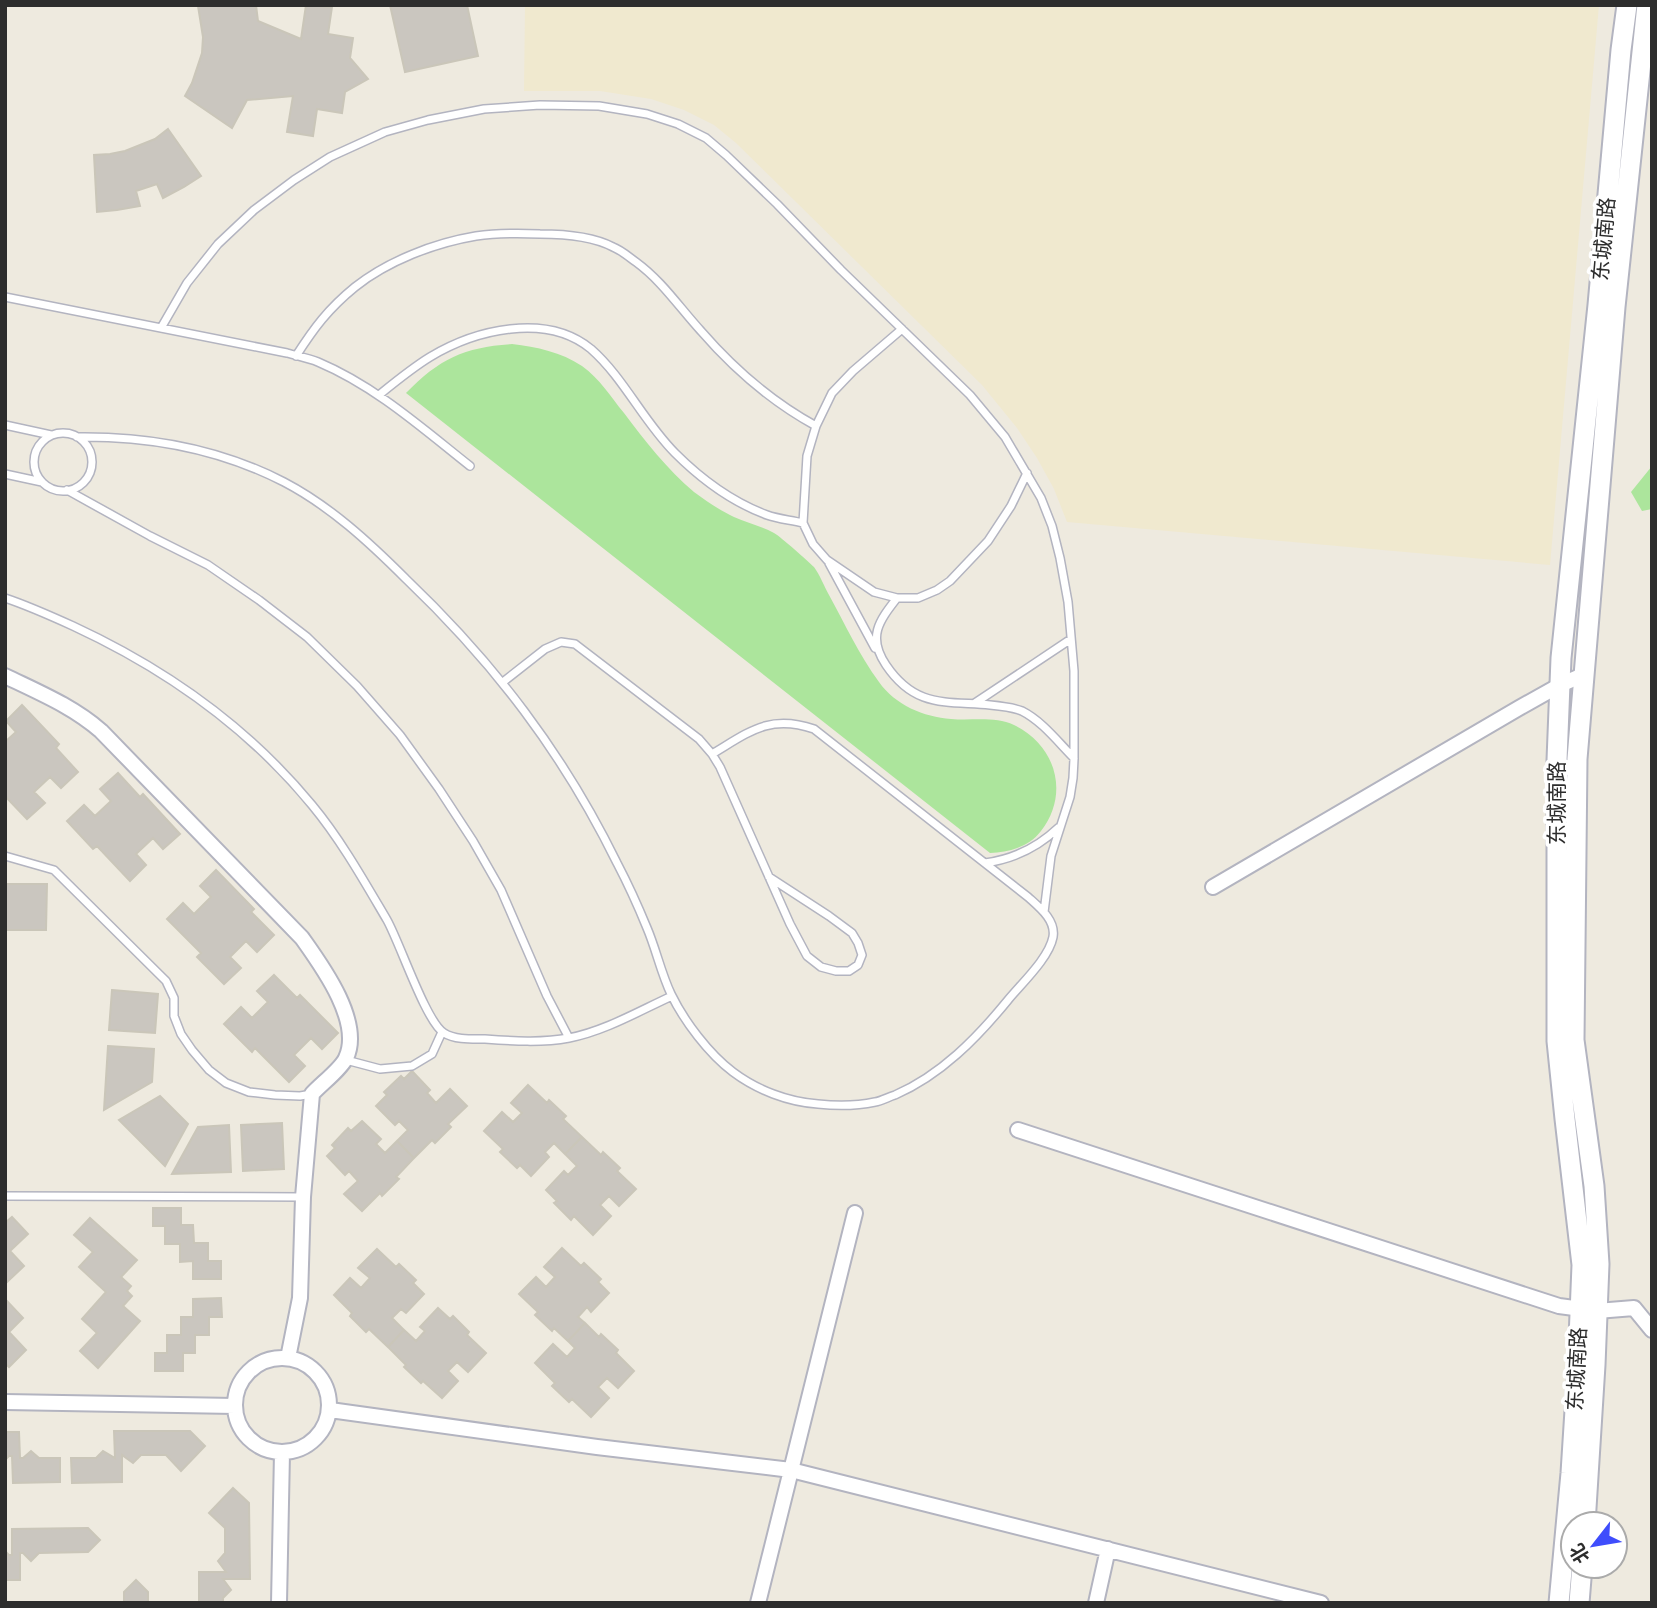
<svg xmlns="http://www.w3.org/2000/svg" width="1657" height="1608" font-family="Jost,'Noto Sans SC',sans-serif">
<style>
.education{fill:#f0e9cf}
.green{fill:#ace59c}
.building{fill:#cac6bf;stroke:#cac6b9;stroke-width:2}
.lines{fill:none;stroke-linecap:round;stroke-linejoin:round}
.lane-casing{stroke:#b3b4c0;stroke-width:10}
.street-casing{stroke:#b3b4c0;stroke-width:18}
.secondary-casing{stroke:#b3b4c0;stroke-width:23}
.lane{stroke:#fff;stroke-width:7}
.street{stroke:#fff;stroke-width:14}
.secondary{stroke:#fff;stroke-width:19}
.labels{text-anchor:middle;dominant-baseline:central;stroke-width:7;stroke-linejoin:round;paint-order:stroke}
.street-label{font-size:21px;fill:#2d2d2d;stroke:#fff}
</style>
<rect width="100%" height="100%" fill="#eeeadf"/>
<!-- education -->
<path class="education" d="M 525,5 L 1599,5 L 1550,565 L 1067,522 L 1054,489 L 1037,458 L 1017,428 L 982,385 L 736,143 L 714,125 L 684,110 L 651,99 L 600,91 L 524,91 Z"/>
<!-- green -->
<path class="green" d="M 512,344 C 537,347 561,352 582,366 C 600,379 610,396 624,413 C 645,441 667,469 694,492 C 706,501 721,511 734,517 C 747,523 762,526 774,533 C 781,537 808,561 814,567 C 820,575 824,586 829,595 C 845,624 859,655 879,682 C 895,705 924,717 951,719 C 972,721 995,716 1014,725 C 1056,745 1070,794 1041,831 C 1029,847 1009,852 990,853 L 406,393 C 440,358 465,347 512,344 Z
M 1652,466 L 1652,509 L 1642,511 L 1631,492 Z"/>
<!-- building -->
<path class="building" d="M 256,5 L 258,21 L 301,39 L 306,5 L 332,7 L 328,34 L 353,38 L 350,58 L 368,79 L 345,92 L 342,113 L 317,109 L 313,136 L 287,132 L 293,96 L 247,100 L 232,128 L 185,96 L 192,83 L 202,53 L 203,37 L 198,6 Z
M 390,5 L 467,5 L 478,56 L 405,72 Z
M 168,129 L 201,176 L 184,187 L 163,198 L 157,184 L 136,191 L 140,206 L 117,210 L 97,212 L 94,155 L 110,154 L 125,151 L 155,139 Z
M 22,705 L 59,744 L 56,748 L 78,772 L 61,788 L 50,777 L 34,792 L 45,803 L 27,819 L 5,796 L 5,742 L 16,732 L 6,721 Z
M 118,773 L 140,797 L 143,794 L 180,834 L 163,849 L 153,838 L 136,854 L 146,865 L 130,881 L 97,846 L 93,849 L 67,821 L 84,805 L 95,816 L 111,801 L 100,789 Z
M 216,870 L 254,909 L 251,912 L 274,935 L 257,952 L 246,941 L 230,957 L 241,968 L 224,984 L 197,957 L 201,953 L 167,919 L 183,903 L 194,914 L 211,897 L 200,886 Z
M 6,884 L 47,884 L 46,930 L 5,930 Z
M 274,975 L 297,998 L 300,995 L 338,1033 L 322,1049 L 311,1038 L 294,1055 L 305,1066 L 289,1082 L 255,1048 L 252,1052 L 224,1024 L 241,1007 L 252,1018 L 268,1002 L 257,991 Z
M 112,990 L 158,994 L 155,1033 L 109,1030 Z
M 108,1046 L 154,1049 L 152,1082 L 104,1110 Z
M 412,1071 L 430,1090 L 427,1093 L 436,1103 L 450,1089 L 467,1106 L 448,1124 L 451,1127 L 435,1143 L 432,1140 L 414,1158 L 397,1141 L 408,1130 L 399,1121 L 395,1125 L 376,1106 L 387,1095 L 384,1092 L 401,1076 L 404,1079 Z
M 528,1085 L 547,1103 L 549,1100 L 566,1116 L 563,1119 L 582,1137 L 565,1154 L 554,1143 L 545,1152 L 549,1157 L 531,1176 L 520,1165 L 517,1168 L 500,1152 L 503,1149 L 484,1131 L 502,1112 L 513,1122 L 522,1113 L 511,1103 Z
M 160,1096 L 188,1124 L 165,1166 L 119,1120 Z
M 362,1121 L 381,1139 L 376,1144 L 385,1153 L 397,1141 L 414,1158 L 396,1177 L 399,1179 L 382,1196 L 380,1193 L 362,1211 L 344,1194 L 358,1181 L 349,1171 L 345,1175 L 327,1156 L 335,1148 L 332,1145 L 348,1128 L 351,1131 Z
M 282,1123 L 284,1169 L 243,1171 L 241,1125 Z
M 229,1125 L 231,1172 L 172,1174 L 198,1127 Z
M 582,1137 L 601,1155 L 603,1152 L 620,1168 L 617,1171 L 636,1189 L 619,1206 L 609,1196 L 600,1205 L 611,1216 L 593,1235 L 574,1216 L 571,1220 L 554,1203 L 557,1201 L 546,1190 L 564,1171 L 568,1175 L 577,1166 L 565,1154 Z
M 153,1208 L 181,1208 L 181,1225 L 193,1225 L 194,1243 L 208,1243 L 208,1261 L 221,1261 L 221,1279 L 193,1279 L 193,1261 L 180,1262 L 180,1244 L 165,1244 L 165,1226 L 153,1226 Z
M 12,1217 L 28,1234 L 10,1251 L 24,1266 L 5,1284 L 5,1223 Z
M 90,1218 L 137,1260 L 121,1277 L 131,1286 L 127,1291 L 132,1296 L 123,1306 L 140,1321 L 98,1368 L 80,1351 L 97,1333 L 82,1319 L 106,1292 L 79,1267 L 93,1252 L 74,1235 Z
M 562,1248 L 581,1266 L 584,1263 L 601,1279 L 598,1282 L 609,1293 L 591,1312 L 587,1307 L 578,1317 L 585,1323 L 568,1341 L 554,1328 L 552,1331 L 535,1315 L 538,1312 L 519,1294 L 536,1277 L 546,1287 L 555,1277 L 544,1267 Z
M 377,1249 L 396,1267 L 399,1264 L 416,1280 L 413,1283 L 424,1294 L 406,1313 L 401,1309 L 392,1318 L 404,1330 L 388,1347 L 369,1329 L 366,1332 L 350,1316 L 352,1313 L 334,1295 L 350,1278 L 361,1288 L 370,1278 L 358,1268 Z
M 221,1298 L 222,1317 L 209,1317 L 209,1335 L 195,1335 L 195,1353 L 183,1353 L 183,1371 L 155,1371 L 155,1353 L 167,1353 L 167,1335 L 181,1335 L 181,1317 L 193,1317 L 193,1299 Z
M 5,1299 L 23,1318 L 9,1332 L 26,1350 L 9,1367 L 5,1363 Z
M 438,1308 L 450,1319 L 453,1316 L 469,1332 L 467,1335 L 486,1353 L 468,1372 L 457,1362 L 448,1371 L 458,1381 L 442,1398 L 423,1381 L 421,1383 L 404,1367 L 406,1365 L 388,1347 L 404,1330 L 416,1341 L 425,1331 L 420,1327 Z
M 585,1323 L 599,1337 L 601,1334 L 618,1350 L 616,1353 L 634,1371 L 618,1388 L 607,1378 L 598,1387 L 609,1398 L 591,1417 L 572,1399 L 569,1402 L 552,1386 L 555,1383 L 535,1363 L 553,1344 L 567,1357 L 575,1348 L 568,1341 Z
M 114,1431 L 190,1431 L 205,1446 L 181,1471 L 166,1455 L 141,1455 L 133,1463 L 122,1455 L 122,1482 L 72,1483 L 71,1458 L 96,1458 L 103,1451 L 115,1458 Z
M 5,1432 L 19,1432 L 20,1458 L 23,1458 L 31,1451 L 39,1458 L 60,1458 L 60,1482 L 13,1483 L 12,1456 L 9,1456 L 5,1460 Z
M 233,1488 L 249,1503 L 250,1579 L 223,1579 L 231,1590 L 223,1598 L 223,1603 L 199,1603 L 199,1572 L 226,1572 L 218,1561 L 225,1553 L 225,1528 L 209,1513 Z
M 88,1528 L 100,1540 L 88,1552 L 39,1553 L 31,1561 L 23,1553 L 20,1553 L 20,1580 L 5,1580 L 5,1551 L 9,1555 L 12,1555 L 12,1529 Z
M 136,1580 L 148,1592 L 148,1603 L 124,1603 L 124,1592 Z"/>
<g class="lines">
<defs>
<path id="lane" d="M 5,297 L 287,353 C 297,356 308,358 318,362 C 375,386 422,428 470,466
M 161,328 L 187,283 L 218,244 L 254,210 L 294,180 L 330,157 L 385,132 L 428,120 L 484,109 L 540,105 L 599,106 L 647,114 L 678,124 L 706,138 L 726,155 L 777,204 L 841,270 L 970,395 L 1005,437 L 1041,498 L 1052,526 L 1060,558 L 1068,602 L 1074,671 L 1074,759 L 1073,778 L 1070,797 L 1051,856 L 1044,912
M 902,329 L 853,371 L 832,393 L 816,426 L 807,456 L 803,523 L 813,544 L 827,560 L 874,592 L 897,598 L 918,598 L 937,590 L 950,581 L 988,541 L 1011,506 L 1027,473
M 296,356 C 314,328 328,309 355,287 C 388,261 434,243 476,236 C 497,233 519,233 540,234 C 564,234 592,236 613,247 C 621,250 629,257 636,262 C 662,281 679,307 701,331 C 734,369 772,402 816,426
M 379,395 C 395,382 412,368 430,357 C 475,330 546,312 591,349 C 624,378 643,421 675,453 C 701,479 732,502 767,515 C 778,519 791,520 803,523
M 5,425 L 51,435
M34 462a29 29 0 1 1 58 0a29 29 0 1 1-58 0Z
M 77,437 C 149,436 220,449 284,482 C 330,506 369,542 406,579 C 494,663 563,753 617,863 C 628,884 638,906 647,928 C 656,949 661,973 671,994 C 684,1021 709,1054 733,1072 C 757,1090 788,1102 818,1104 C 837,1106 856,1106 875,1102 C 882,1101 888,1097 895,1095 C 941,1075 977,1038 1008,1000 C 1022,983 1049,958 1053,937 C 1056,920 1039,907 1028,897 L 814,729 C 769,714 749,732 712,754
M 5,474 L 42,482
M 67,490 L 150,536 L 208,565 L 259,600 L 307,637 L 357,686 L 400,735 L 439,789 L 473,841 L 501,890 L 547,996 L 569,1038
M 829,563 L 875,648
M 5,598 C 29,606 51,616 73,626 C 166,669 247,726 312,805 C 341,840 364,881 387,920 C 400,943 426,1022 444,1033 C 455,1040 472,1039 485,1039 C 513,1041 542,1043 569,1038 C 605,1031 639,1011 672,996
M 897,598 C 879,621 867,637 886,665 C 915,708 945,701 990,705 C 1001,706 1012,707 1022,711 C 1042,721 1058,742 1074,758
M 503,682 L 545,649 L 561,642 L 575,644 L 699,739 L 712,754 L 720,767 L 790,924 L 807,956 L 821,967 L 836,971 L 849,971 L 858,965 L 862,955 L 858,943 L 852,933 L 829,916 L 769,877
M 975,703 L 1071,639
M 5,856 L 54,870 L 166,981 L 174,998 L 174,1016 L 181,1034 L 192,1050 L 209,1070 L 226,1083 L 249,1092 L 275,1095 L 300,1096 L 312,1094
M 985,863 C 1014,859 1037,848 1058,828
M 346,1060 L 380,1069 L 412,1066 L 432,1054 L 442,1032
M 5,1196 L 303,1197"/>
<path id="street" d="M 5,676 C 40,693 72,706 101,731 L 302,938 C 322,966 363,1022 346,1058 C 342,1068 320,1085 312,1094 L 303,1197 L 300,1298 L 288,1358
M 1213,887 L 1519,708 L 1560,685 L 1583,675
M 1018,1130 L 1559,1306 L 1597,1311 L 1634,1308 L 1652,1330
M235 1405a47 47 0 1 1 94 0a47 47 0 1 1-94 0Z
M 5,1402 L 235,1406
M 330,1410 L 597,1447 L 791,1470 L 1321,1603
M 279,1603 L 282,1453
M 758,1603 L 855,1213
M 1096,1603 L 1108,1549"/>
<path id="secondary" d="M 1585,1524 L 1595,1365 L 1599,1264 L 1594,1186 L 1574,1040 L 1577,759 L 1615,307 L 1647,5
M 1559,1603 L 1571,1473 L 1578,1363 L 1582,1265 L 1565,1119 L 1557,1041 L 1557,760 L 1561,658 L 1598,305 L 1621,50 L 1627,5
M 1579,1603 L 1582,1566"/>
</defs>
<!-- lane casing -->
<use href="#lane" class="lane-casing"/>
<!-- street casing -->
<use href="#street" class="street-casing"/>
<!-- secondary casing -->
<use href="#secondary" class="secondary-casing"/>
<!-- lane -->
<use href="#lane" class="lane"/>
<!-- street -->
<use href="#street" class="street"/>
<!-- secondary -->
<use href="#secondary" class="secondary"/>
</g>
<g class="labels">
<!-- street labels -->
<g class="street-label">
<text transform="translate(1604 239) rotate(-85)">东城南路</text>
<text transform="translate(1557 803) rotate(-90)">东城南路</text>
<text transform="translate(1577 1369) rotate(-87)">东城南路</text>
</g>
</g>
<!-- border -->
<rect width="1657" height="1608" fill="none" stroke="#2d2d2d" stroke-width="14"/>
<!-- north arrow -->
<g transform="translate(1594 1545) rotate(239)"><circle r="33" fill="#ffffff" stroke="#ababab" stroke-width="2"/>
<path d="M0-5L12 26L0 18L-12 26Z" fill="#3f4dfc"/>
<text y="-10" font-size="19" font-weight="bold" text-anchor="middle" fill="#2d2d2d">北</text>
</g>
</svg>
